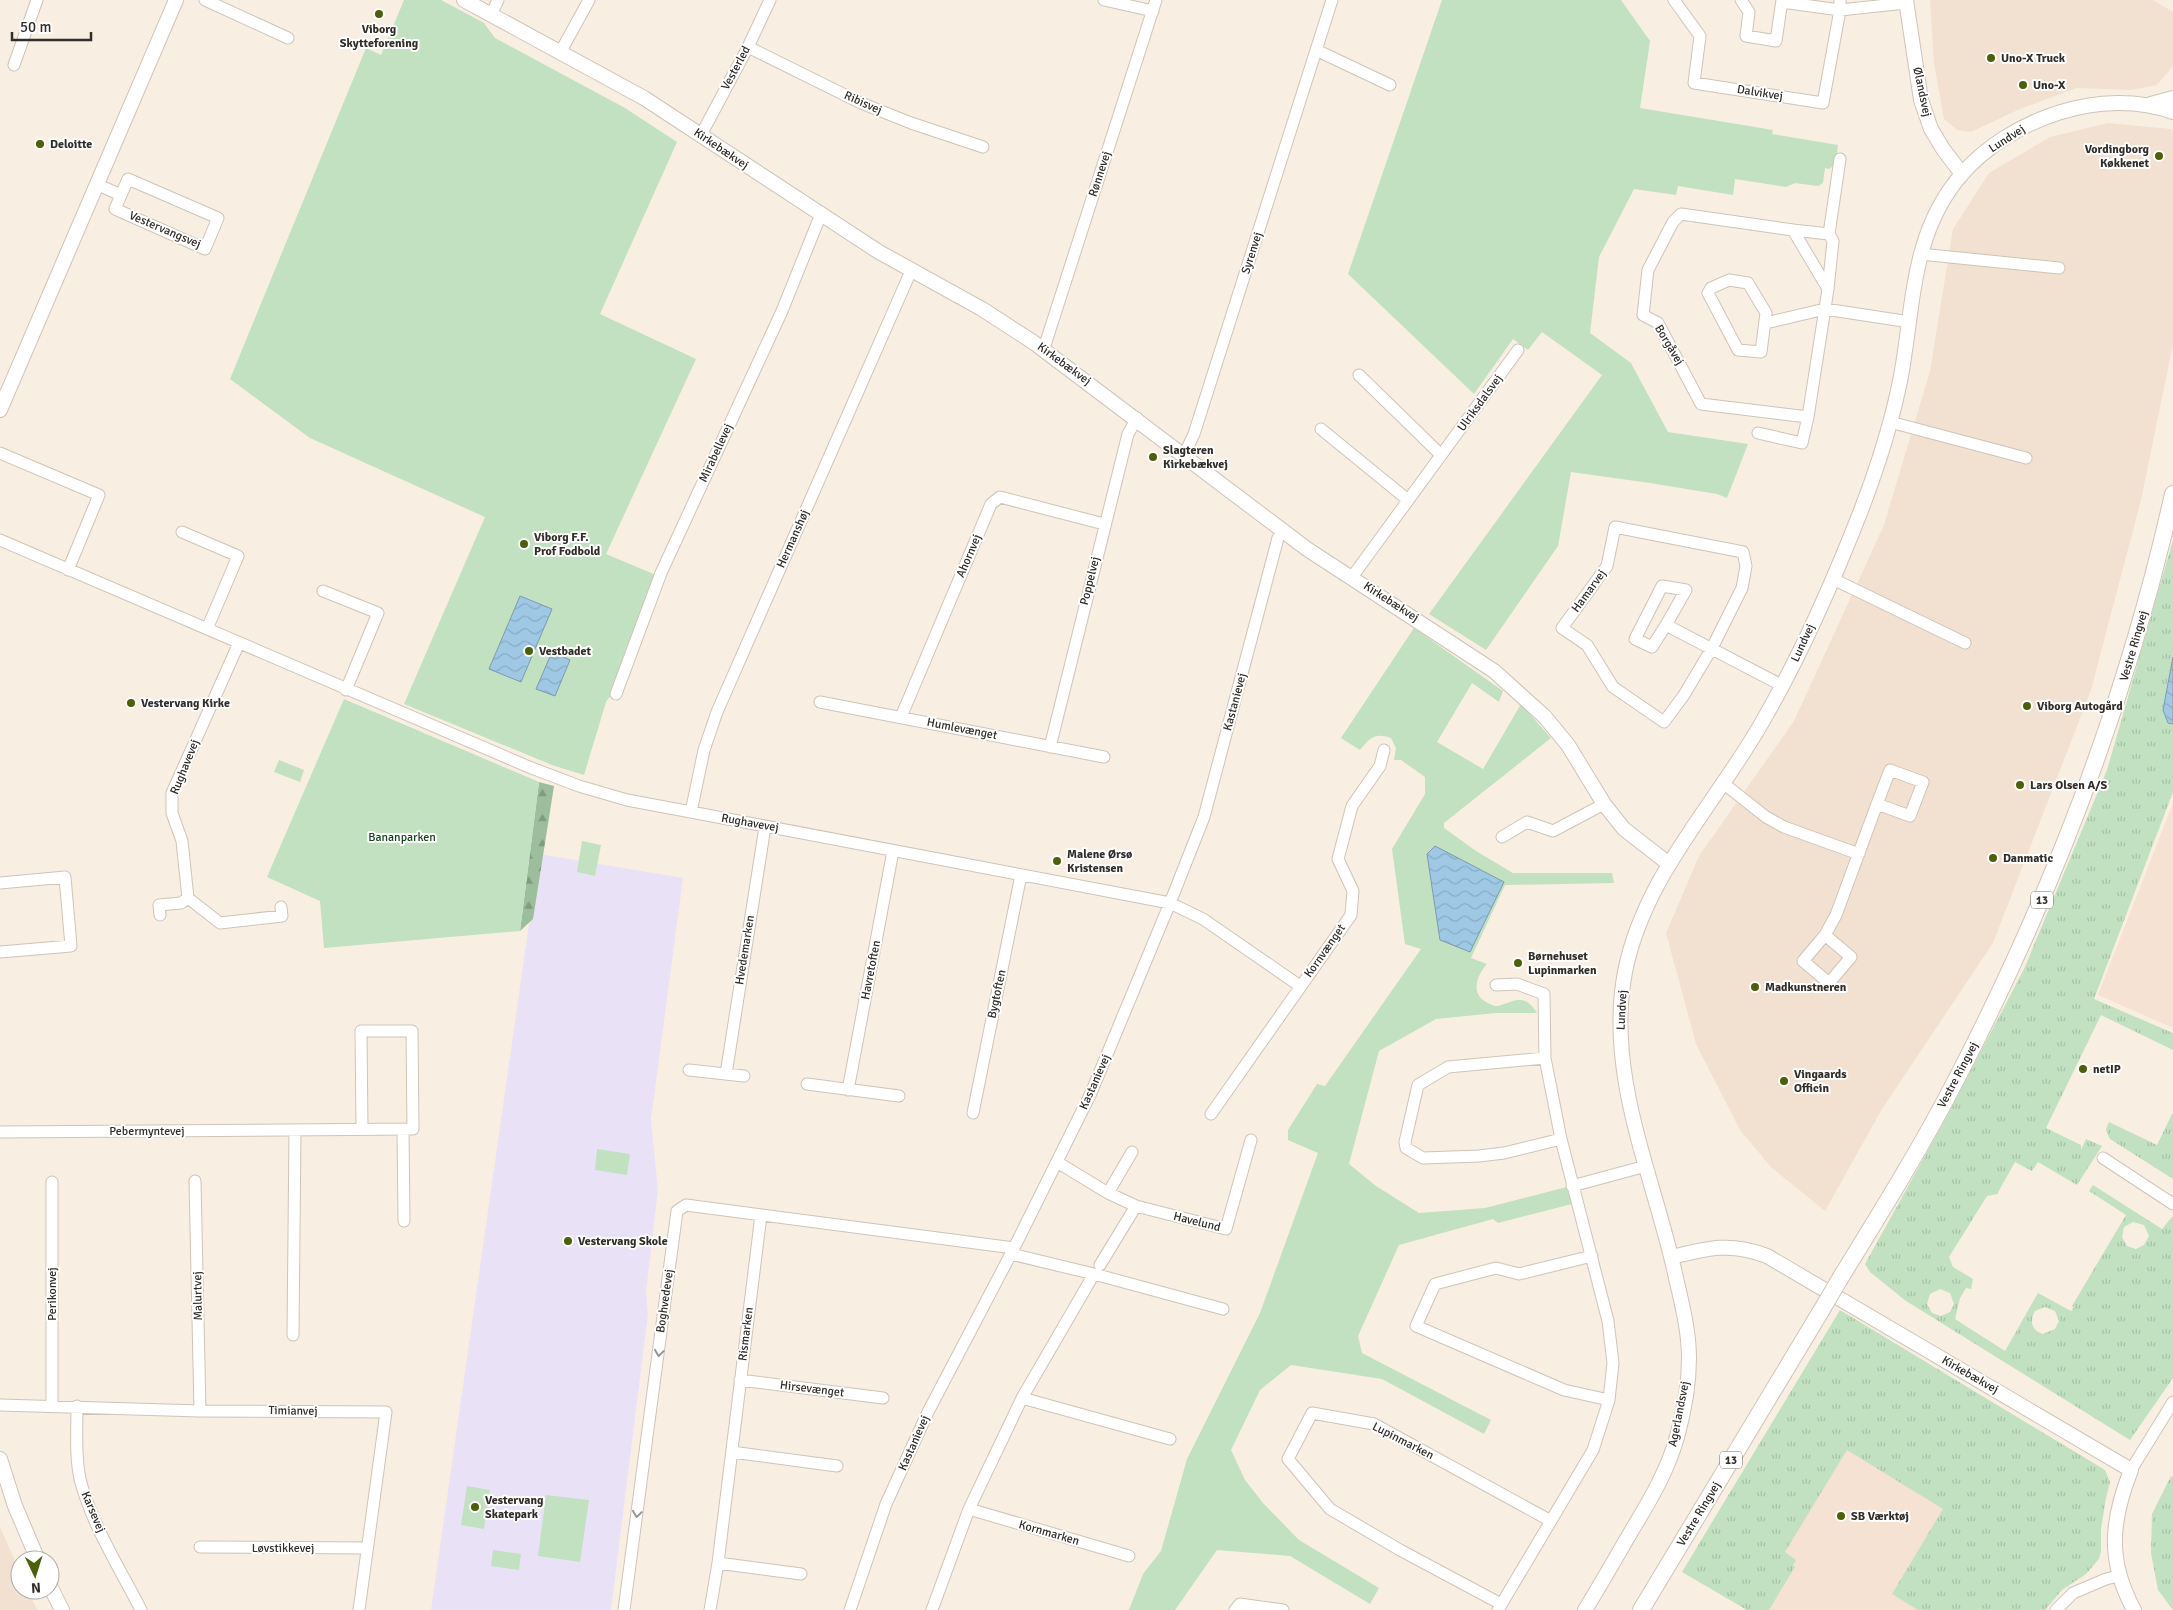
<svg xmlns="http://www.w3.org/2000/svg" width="2173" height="1610" font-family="Signika,sans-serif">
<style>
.commercial{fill:#f6e2d3}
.built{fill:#f2e1d0}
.education{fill:#e9e2f7}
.grass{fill:url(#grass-tufts);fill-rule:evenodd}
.forest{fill:url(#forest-firs)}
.park{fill:#c1e1c1}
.water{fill:url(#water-waves);stroke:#7e9aad}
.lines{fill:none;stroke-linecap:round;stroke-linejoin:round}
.minor-casing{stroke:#cec4b8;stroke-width:13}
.tertiary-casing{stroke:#cec4b8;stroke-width:16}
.primary-casing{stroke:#cec4b8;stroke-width:18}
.minor{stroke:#fff;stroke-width:11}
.tertiary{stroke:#fff;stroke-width:14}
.primary{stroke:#fff;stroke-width:16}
.primary-bridge-casing{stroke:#cec4b8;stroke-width:18;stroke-linecap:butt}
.primary-bridge{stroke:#fff;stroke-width:16}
.oneway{stroke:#989694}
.poi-dot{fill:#4b6009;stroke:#fff;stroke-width:2}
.labels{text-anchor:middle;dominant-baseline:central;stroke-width:4;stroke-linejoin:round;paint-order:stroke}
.shield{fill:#fff;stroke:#706d69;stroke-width:1}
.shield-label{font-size:11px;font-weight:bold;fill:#322e29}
.poi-label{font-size:12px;font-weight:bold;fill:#322e29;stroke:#fff;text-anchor:start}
.street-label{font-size:12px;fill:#322e29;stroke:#fff}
.park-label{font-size:12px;fill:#134418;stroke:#fff}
</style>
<defs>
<pattern id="grass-tufts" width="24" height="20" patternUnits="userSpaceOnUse" patternTransform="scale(1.25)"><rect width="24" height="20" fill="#c1e1c1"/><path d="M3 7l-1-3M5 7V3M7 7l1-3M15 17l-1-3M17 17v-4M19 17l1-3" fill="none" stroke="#a6c1a6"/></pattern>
<pattern id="forest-firs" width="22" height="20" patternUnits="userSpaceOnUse" patternTransform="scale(1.25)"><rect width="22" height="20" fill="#9cbe9c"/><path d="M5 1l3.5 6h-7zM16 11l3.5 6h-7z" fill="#809b7f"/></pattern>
<pattern id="water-waves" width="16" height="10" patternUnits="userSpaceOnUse" patternTransform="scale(1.25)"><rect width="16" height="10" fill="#9fc8e5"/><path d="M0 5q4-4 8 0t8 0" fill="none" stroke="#89acc4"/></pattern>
</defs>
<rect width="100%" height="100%" fill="#f9eee2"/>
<!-- commercial -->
<path class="commercial" d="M 2173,803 L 2173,1028 L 2098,995 Z
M 1842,1435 L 1981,1515 L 1926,1610 L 1747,1610 L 1742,1607 Z"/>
<!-- built -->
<path class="built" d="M 1930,0 L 2153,0 L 2173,12 L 2173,66 L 2157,85 L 2130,90 L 2077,88 L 2020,109 L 1971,132 L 1957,130 L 1944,119 L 1934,64 Z
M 2108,123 L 2171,129 L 2173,131 L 2173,344 L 2141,500 L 2091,690 L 1993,943 L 1882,1109 L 1825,1211 L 1771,1167 L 1740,1130 L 1696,1044 L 1666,933 L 1699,856 L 1794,721 L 1884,525 L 1930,371 L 1953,229 L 1989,173 L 2050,137 Z
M 0,1527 L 20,1572 L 20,1590 L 28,1590 L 37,1610 L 0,1610 Z"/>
<!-- education -->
<path class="education" d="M 539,854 L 683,878 L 651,1120 L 658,1190 L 646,1292 L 648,1314 L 611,1610 L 431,1610 Z"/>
<!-- grass -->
<path class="grass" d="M 2173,540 L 2173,657 L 2163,710 L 2168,723 L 2173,724 L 2173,792 L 2094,999 L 2173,1033 L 2173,1050 L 2101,1015 L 2046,1128 L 2081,1145 L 2081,1150 L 2086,1139 L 2102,1146 L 2077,1185 L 2038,1162 L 2032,1171 L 2015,1162 L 1997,1194 L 1987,1196 L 1949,1257 L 1953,1267 L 1973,1279 L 1971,1289 L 1966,1288 L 1960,1298 L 1955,1319 L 2005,1351 L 2038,1293 L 2071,1311 L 2074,1307 L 2072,1306 L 2126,1215 L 2089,1191 L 2093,1185 L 2162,1229 L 2173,1216 L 2173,1378 L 2130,1440 L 1906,1301 L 1870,1272 L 1865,1264 L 1947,1116 L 2024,969 L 2107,770 ZM 2133,1222 L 2144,1225 L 2149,1236 L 2144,1245 L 2136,1249 L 2127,1246 L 2122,1237 L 2124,1227 ZM 1940,1289 L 1950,1293 L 1954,1304 L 1950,1312 L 1941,1316 L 1932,1313 L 1927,1304 L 1930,1294 ZM 2045,1307 L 2055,1311 L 2059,1321 L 2055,1329 L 2043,1334 C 2032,1330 2029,1322 2035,1311 Z
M 2173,1112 L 2173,1179 L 2110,1139 C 2106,1132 2105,1129 2109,1122 L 2157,1145 Z
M 1840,1310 L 2105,1470 L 2110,1482 L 2106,1498 L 2101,1529 L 2101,1551 L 2099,1559 L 2086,1574 L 2062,1590 L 2045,1610 L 1918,1610 L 1892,1594 L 1943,1509 L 1847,1450 L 1785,1552 L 1796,1560 L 1793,1565 L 1795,1567 L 1769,1610 L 1747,1610 L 1682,1572 Z
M 2171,1476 L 2173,1477 L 2173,1610 L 2158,1590 L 2151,1553 L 2152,1514 Z"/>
<!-- forest -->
<path class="forest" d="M 539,782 L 554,786 L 533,919 L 520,931 Z"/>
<!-- park -->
<path class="park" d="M 404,0 L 441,0 L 484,23 L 495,38 L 625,108 L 677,142 L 600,314 L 696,359 L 606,554 L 656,575 L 646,597 L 613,692 L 606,702 L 584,775 L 552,765 L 404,704 L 485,517 L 310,438 L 230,379 L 366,48 L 381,55 Z
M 1442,0 L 1621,0 L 1650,41 L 1640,108 L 1773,130 L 1772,134 L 1838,145 L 1836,164 L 1829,169 L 1825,168 L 1823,183 L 1818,186 L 1795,183 L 1786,187 L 1735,179 L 1733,195 L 1678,186 L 1676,195 L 1634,189 L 1599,257 L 1590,333 L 1631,363 L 1668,432 L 1748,444 L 1727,498 L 1717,494 L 1650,483 L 1571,472 L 1558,546 L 1486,650 L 1429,614 L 1602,375 L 1542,332 L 1528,350 L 1513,339 L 1474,394 L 1348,274 Z
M 1414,628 L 1503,691 L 1499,702 L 1472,683 L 1437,742 L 1483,769 L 1521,704 L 1551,738 L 1444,823 L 1444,828 L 1476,851 L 1513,873 L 1612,873 L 1614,883 L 1505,885 L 1471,958 L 1487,964 C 1476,976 1470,995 1488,1003 C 1491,1004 1493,1006 1496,1006 C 1503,1006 1511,1000 1519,1000 C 1528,1000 1533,1006 1537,1013 L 1496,1013 L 1436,1019 L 1379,1051 L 1349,1164 L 1376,1186 L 1419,1213 L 1485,1208 L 1567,1187 L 1572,1204 L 1498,1223 L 1493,1219 L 1399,1245 L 1358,1336 L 1362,1353 L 1491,1420 L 1484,1434 L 1382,1379 L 1291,1365 L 1260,1390 L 1231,1450 L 1245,1480 L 1263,1503 L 1299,1540 L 1379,1588 L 1370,1604 L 1290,1556 L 1217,1550 L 1175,1610 L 1129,1610 L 1143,1574 L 1161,1551 L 1187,1459 L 1260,1313 L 1318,1153 L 1288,1140 L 1288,1130 L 1317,1084 L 1325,1086 L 1421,949 L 1405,944 L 1392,849 L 1425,794 L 1425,777 L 1401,760 L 1394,760 L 1396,748 L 1391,738 C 1375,732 1369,738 1360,750 L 1341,738 Z
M 344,699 L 539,782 L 520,931 L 324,948 L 320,901 L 267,877 Z
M 279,760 L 304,770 L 300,782 L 274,772 Z
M 582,841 L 601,845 L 595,876 L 577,872 Z
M 597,1149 L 630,1154 L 627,1175 L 595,1170 Z
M 467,1486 L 490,1490 L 484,1529 L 461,1525 Z
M 546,1495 L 589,1500 L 580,1562 L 538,1556 Z
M 493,1550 L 521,1554 L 519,1570 L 491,1566 Z"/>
<!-- water -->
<path class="water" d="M 520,596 L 552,609 L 521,682 L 489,669 Z
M 552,652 L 570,660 L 555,696 L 536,689 Z
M 2173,657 L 2173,724 L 2168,723 L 2163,710 Z
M 1435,846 L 1504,882 L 1470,952 L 1440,940 L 1427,854 Z"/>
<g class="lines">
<defs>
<path id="minor" d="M 205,0 L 288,38
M 1104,0 L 1153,11
M 1674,0 L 1700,36 L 1694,83 L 1823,103 L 1840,10 L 1840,0
M 1741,0 L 1749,12 L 1746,36 L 1776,41 L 1782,0
M 1782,2 L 1840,10 L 1906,3
M 491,15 L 498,0
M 748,47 L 861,103 L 911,123 L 983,147
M 1316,50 L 1390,85
M 561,51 L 589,0
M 14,65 L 37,0
M 701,135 L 748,47 L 770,0
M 96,184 L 121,195 L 128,179 L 218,218 L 205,249 L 115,209 L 121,195
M 1829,234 L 1840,159
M 1920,254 L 2059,268
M 1729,280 L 1748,283 L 1766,313 L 1761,352 L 1738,350 L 1708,293 L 1711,288 Z
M 1766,323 L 1825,309 L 1910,322
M 1043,348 L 1046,342 L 1156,0
M 1359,375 L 1441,455
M 1808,417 L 1701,404 L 1658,323 L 1643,315 L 1648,270 L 1673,222 L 1681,214 L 1793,230 L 1828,289
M 1890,422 L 2026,458
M 1321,429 L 1408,500
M 1758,433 L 1802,443 L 1808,417 L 1828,289 L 1833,241 L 1829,234 L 1793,230
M 0,453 L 99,495 L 68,570
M 1184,455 L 1194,434 L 1332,0
M 1615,527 L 1743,552 L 1746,566 L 1742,588 L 1712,648 L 1684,695 L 1664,722 L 1613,687 L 1587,645 L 1562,628 L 1607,566 Z
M 182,532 L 238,556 L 207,629
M 0,540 L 529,767 L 579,786 L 627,800 L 691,812 L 1170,903 L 1203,919 L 1300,986
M 1352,577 L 1518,350
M 1833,579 L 1965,643
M 323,591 L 378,613 L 346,690
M 1666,625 L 1652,647 L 1635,639 L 1662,586 L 1686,590 L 1666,625 L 1783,686
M 239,643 L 172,793 L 172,813 L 182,841 L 188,898 L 220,923 L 282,916 L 281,907
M 616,694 L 661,573 L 782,311 L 821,214
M 820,702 L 1104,757
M 901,717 L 991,504 L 1000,497 L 1104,524
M 1050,747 L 1128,434 L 1137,418
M 1723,783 L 1766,817 L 1784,827 L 1859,854
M 691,812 L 704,750 L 717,712 L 911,271
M 1502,837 L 1527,822 L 1553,831 L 1604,804
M 0,883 L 65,877 L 71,946 L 0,952
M 160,915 L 159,905 L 181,903 L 188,898
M 1825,935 L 1851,957 L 1829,983 L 1803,961 L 1825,935 L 1836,915 L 1877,804 L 1910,816 L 1923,782 L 1890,770 L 1877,804
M 1496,985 L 1517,984 L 1544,994 L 1545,1058 L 1561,1139 L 1608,1321 L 1613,1363 L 1609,1400 L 1593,1450 L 1498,1610
M 1545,1058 L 1448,1067 L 1418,1085 L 1405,1142 L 1406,1148 L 1423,1158 L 1479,1156 L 1504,1153 L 1561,1139
M 689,1070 L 744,1076
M 726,1074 L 765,827
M 807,1084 L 899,1096
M 848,1090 L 893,851
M 973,1113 L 1021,875
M 1211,1114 L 1351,915 L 1353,891 L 1338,859 L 1352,806 L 1380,766 L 1384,750
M 403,1129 L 404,1221
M 0,1132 L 413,1129 L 412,1031 L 361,1031 L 362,1129
M 2103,1158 L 2173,1204
M 1057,1162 L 1108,1193 L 1136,1206 L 1226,1229 L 1251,1140
M 195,1181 L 200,1411
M 52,1182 L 52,1406
M 1572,1186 L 1646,1166
M 1108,1193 L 1132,1152
M 1011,1254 L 1094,1274 L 1223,1309
M 1592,1256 L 1519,1274 L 1496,1268 L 1435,1284 L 1416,1326 L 1564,1390 L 1609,1400
M 1100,1265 L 1136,1206
M 293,1335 L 295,1130
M 740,1380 L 883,1398
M 1022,1398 L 1170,1439
M 0,1405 L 200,1411 L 386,1412 L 359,1610
M 77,1406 C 77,1430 75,1456 80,1479 C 91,1523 120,1569 141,1610
M 732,1452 L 837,1466
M 2131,1470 L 2173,1402
M 969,1509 L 1129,1556
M 200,1547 L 367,1548
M 718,1563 L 801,1574
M 1501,1604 L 1400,1550 L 1330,1509 L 1288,1459 L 1312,1413 L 1374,1424 L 1551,1521
M 624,1610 L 677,1211 L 686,1205 L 1014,1248
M 710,1610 L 718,1563 L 761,1215
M 850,1610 L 886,1504 L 928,1412 L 1014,1248 L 1091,1093 L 1170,903 L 1204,817 L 1278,538 L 1283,531
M 932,1610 L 969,1509 L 1022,1398 L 1094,1274
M 1235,1610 L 1240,1604 L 1283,1610
M 2056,1610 L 2073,1593 L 2106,1579 L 2118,1576"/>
<path id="tertiary" d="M 464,0 L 644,98 L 879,252 L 982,309 L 1033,342 L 1307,549 L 1494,671 L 1545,717 L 1568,745 L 1604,804 L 1624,829 L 1669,864
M 1906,0 L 1921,100 L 1931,129 L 1943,149 L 1962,174
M 2151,104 L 2173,98
M 0,410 L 176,0
M 1672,1257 C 1708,1248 1731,1242 1767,1256 L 2131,1470 C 2111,1521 2107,1560 2134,1610
M 0,1459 L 15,1506 L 38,1560
M 50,1586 L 62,1610
M 1585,1610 C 1602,1582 1618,1554 1635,1525 C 1652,1497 1668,1469 1677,1437 C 1684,1412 1689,1383 1689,1358 C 1689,1331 1682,1304 1676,1278 C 1655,1179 1605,1076 1625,972 C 1643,880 1710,810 1757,731 C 1798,662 1831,587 1860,513 C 1877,469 1892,423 1901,376 C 1914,305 1911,232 1962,174 C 2010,119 2102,86 2173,112"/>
<path id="primary" d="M 1841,1277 C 1881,1212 1921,1148 1956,1080 C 2053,893 2127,700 2173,494
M 1641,1610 L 1821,1311"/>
</defs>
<!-- minor casing -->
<use href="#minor" class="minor-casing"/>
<!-- tertiary casing -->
<use href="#tertiary" class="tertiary-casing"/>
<!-- primary casing -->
<use href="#primary" class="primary-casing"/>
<!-- minor -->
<use href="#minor" class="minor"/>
<!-- tertiary -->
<use href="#tertiary" class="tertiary"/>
<!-- primary -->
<use href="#primary" class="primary"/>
<defs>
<path id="primary-bridge" d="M 1821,1311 L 1841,1277"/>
</defs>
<!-- primary-bridge casing -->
<use href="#primary-bridge" class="primary-bridge-casing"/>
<!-- primary-bridge -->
<use href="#primary-bridge" class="primary-bridge"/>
</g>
<!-- one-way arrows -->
<defs><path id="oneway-chevron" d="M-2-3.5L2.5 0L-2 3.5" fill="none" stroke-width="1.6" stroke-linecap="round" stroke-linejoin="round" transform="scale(1.25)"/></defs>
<g class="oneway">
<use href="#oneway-chevron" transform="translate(659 1353) rotate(98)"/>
<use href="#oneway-chevron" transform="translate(637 1514) rotate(98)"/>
</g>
<!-- markers -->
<g class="poi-dot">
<circle cx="379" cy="14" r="5"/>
<circle cx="1991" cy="58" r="5"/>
<circle cx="2023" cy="85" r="5"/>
<circle cx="40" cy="144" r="5"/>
<circle cx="2159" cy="156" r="5"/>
<circle cx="1153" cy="457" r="5"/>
<circle cx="524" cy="544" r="5"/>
<circle cx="529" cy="651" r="5"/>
<circle cx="131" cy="703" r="5"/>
<circle cx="2027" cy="706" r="5"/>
<circle cx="2020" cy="785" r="5"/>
<circle cx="1993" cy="858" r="5"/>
<circle cx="1057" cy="861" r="5"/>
<circle cx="1518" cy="963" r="5"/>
<circle cx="1755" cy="987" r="5"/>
<circle cx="2083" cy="1069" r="5"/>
<circle cx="1784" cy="1081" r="5"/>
<circle cx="568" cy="1241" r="5"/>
<circle cx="475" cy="1507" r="5"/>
<circle cx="1841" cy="1516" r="5"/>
</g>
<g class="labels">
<!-- shield labels -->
<g class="shield">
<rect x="2031" y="891.5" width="22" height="17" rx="4"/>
<rect x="1720" y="1451.5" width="22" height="17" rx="4"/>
</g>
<g class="shield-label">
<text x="2042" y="900">13</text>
<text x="1731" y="1460">13</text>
</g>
<!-- poi labels -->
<g class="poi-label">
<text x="379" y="29" text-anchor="middle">Viborg<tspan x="379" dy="14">Skytteforening</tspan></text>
<text x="2001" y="58">Uno-X Truck</text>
<text x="2033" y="85">Uno-X</text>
<text x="50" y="144">Deloitte</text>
<text x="2149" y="149" text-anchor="end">Vordingborg<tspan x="2149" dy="14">Køkkenet</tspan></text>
<text x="1163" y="450">Slagteren<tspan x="1163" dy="14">Kirkebækvej</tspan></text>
<text x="534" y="537">Viborg F.F.<tspan x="534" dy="14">Prof Fodbold</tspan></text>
<text x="539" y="651">Vestbadet</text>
<text x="141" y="703">Vestervang Kirke</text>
<text x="2037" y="706">Viborg Autogård</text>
<text x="2030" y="785">Lars Olsen A/S</text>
<text x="1067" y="854">Malene Ørsø<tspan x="1067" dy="14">Kristensen</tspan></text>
<text x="2003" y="858">Danmatic</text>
<text x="1528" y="956">Børnehuset<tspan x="1528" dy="14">Lupinmarken</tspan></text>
<text x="1765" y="987">Madkunstneren</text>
<text x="2093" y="1069">netIP</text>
<text x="1794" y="1074">Vingaards<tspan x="1794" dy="14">Officin</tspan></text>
<text x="578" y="1241">Vestervang Skole</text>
<text x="485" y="1500">Vestervang<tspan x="485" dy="14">Skatepark</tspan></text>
<text x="1851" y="1516">SB Værktøj</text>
</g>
<!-- street labels -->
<g class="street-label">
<text transform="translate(736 68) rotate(-62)">Vesterled</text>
<text transform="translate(1922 92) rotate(78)">Ølandsvej</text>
<text transform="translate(1760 93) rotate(9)">Dalvikvej</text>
<text transform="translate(863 103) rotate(24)">Ribisvej</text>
<text transform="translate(2007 139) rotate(-33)">Lundvej</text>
<text transform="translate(721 149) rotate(34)">Kirkebækvej</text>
<text transform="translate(1100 174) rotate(-72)">Rønnevej</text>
<text transform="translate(165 230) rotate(23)">Vestervangsvej</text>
<text transform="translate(1252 253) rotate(-72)">Syrenvej</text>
<text transform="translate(1669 345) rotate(59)">Borgåvej</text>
<text transform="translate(1064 364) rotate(36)">Kirkebækvej</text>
<text transform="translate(1480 403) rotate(-54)">Ulriksdalsvej</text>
<text transform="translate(716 453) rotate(-65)">Mirabellevej</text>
<text transform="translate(793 539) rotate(-66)">Hermanshøj</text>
<text transform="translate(969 556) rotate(-67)">Ahornvej</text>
<text transform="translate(1090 581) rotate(-76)">Poppelvej</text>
<text transform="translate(1589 591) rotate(-54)">Hamarvej</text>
<text transform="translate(1391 602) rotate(33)">Kirkebækvej</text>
<text transform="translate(1803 643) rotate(-65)">Lundvej</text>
<text transform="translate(2134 646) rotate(-74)">Vestre Ringvej</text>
<text transform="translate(1235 702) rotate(-75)">Kastanievej</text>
<text transform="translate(962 729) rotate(11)">Humlevænget</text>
<text transform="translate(185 767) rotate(-68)">Rughavevej</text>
<text transform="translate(750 823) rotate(10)">Rughavevej</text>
<text transform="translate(745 950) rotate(-81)">Hvedemarken</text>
<text transform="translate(1325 951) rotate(-55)">Kornvænget</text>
<text transform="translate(871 970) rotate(-79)">Havretoften</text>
<text transform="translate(997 994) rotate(-78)">Bygtoften</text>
<text transform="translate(1622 1010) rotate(-87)">Lundvej</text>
<text transform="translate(1958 1075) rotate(-62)">Vestre Ringvej</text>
<text transform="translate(1095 1082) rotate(-66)">Kastanievej</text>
<text x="147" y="1131">Pebermyntevej</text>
<text transform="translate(1197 1222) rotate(14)">Havelund</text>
<text transform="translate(52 1294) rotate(-90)">Perikonvej</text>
<text transform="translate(198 1296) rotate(-91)">Malurtvej</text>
<text transform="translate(665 1301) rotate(-82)">Boghvedevej</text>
<text transform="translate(746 1334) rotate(-83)">Rismarken</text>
<text transform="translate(1970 1375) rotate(30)">Kirkebækvej</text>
<text transform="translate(812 1389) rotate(7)">Hirsevænget</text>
<text transform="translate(293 1411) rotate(1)">Timianvej</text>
<text transform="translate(1679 1414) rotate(-79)">Agerlandsvej</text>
<text transform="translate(1403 1441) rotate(27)">Lupinmarken</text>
<text transform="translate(914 1443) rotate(-66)">Kastanievej</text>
<text transform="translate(93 1512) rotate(67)">Karsevej</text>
<text transform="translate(1699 1514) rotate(-59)">Vestre Ringvej</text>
<text transform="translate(1049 1533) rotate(16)">Kornmarken</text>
<text x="283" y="1548">Løvstikkevej</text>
</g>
<!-- park labels -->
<g class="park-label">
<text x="402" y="837">Bananparken</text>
</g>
</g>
<!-- north arrow -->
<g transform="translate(35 1575) rotate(176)"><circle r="24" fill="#ffffff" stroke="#adaba9"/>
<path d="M0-4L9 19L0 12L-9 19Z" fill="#4b6009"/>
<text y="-8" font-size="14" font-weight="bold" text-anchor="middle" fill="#322e29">N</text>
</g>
<!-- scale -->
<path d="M12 32v8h79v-8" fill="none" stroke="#322e29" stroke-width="2.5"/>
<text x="20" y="32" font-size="15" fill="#322e29" stroke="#ffffff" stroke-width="4" paint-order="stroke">50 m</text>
</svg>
